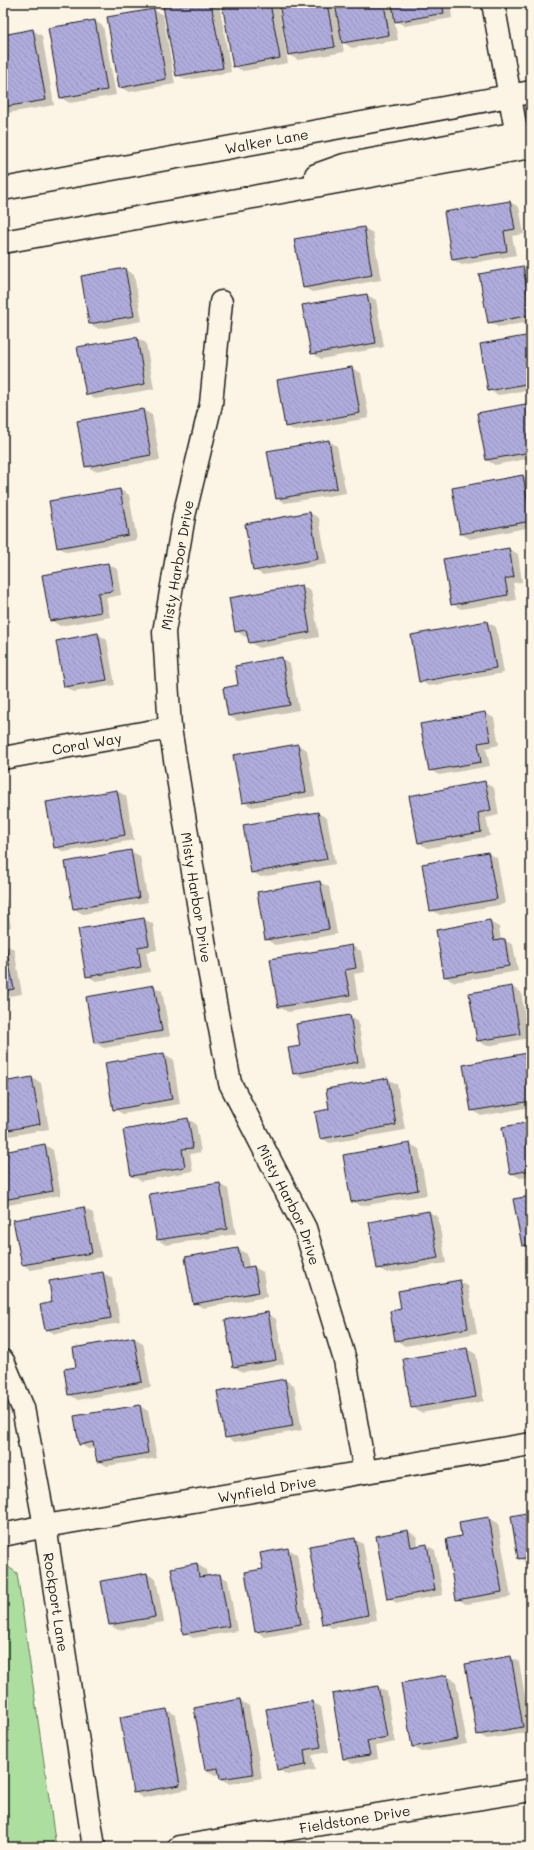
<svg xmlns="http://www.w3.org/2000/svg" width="534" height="1850" font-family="Mali,sans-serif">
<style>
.park{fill:#abde9f;stroke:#647d5e}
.shadow{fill:#0003}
.building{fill:url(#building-back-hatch);stroke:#1c1c1c}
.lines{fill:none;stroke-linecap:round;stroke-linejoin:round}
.minor-casing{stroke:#1c1c1c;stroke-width:25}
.minor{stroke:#fcf5e5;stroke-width:22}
.labels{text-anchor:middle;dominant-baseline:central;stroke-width:3;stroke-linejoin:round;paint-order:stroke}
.street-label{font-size:14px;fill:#1c1c1c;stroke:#fcf5e5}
</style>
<defs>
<pattern id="building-back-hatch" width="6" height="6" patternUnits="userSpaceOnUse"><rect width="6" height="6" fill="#afacdd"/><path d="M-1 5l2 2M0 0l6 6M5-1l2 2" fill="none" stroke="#9693bd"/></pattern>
</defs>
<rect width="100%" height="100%" fill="#fcf5e5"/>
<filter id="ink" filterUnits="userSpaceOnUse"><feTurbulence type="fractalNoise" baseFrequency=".025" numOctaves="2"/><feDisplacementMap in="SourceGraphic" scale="8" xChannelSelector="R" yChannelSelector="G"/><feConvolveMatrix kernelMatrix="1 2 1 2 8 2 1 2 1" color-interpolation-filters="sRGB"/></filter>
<g filter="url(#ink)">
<!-- park -->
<path class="park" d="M 8,1567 L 17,1573 L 56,1847 L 3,1847 L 3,1568 Z"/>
<!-- shadow -->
<path class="shadow" d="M 184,3 L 219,3 L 231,72 L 186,80 L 177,75 Z
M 223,3 L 278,3 L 288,63 L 243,71 L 234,66 Z
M 280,3 L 450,3 L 452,18 L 405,26 L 394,20 L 398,40 L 352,48 L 342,42 L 344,52 L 298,60 L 289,55 Z
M 154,10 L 163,15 L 175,84 L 129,92 L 120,87 Z
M 94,21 L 103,26 L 116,95 L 70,103 L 61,98 L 49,29 Z
M 33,30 L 42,36 L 54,105 L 8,113 L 3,109 L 3,36 Z
M 510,202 L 519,207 L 524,234 L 512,236 L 516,255 L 462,265 L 453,260 Z
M 364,228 L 373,233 L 381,280 L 312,292 L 303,287 Z
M 523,267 L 531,272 L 531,322 L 498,327 L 489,322 Z
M 125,269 L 134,275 L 142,321 L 99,329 L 90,324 Z
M 367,295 L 376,300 L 384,347 L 321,359 L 312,353 Z
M 531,336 L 531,390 L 498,395 L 489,390 Z
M 137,338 L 146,343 L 154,389 L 95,399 L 86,394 Z
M 352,368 L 361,373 L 369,418 L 295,431 L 286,426 Z
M 531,404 L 531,458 L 495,465 L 486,460 Z
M 143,410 L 152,415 L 160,460 L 95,471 L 86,466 Z
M 329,441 L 337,446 L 346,493 L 285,503 L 276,498 Z
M 523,476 L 531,480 L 531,527 L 470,539 L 461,534 Z
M 120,490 L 129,495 L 137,540 L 67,552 L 58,547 Z
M 310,513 L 319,518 L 327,564 L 263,575 L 254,570 Z
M 509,549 L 518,554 L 522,582 L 513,583 L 516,600 L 461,609 L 452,604 Z
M 108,564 L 117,569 L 121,595 L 106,598 L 110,617 L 60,626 L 51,620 Z
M 302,586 L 311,591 L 319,637 L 259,648 L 250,642 L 248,636 L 245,637 L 236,631 Z
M 487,622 L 496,627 L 504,673 L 429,686 L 420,681 L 412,635 Z
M 98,634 L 107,640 L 115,685 L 74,692 L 65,687 Z
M 281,658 L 290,664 L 299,710 L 238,721 L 229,716 L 239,686 Z
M 485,713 L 494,718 L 499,745 L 486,748 L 490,766 L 439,775 L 430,770 L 422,724 Z
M 298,745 L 307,750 L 315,796 L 252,807 L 243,802 Z
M 485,783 L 494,788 L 499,815 L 486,818 L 490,836 L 428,848 L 419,843 Z
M 117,791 L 126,796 L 134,840 L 64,852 L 55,847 L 47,803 Z
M 318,813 L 327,818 L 335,864 L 261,877 L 252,872 L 244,826 Z
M 131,851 L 140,856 L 148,902 L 83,914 L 74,909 Z
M 488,853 L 497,858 L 505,904 L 440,915 L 431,910 Z
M 3,881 L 11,927 L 3,929 Z
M 320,882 L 329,887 L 337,934 L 275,945 L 266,939 Z
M 144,919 L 153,924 L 157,950 L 146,952 L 150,972 L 96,981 L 87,976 Z
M 490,922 L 499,927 L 501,940 L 504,940 L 513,945 L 518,971 L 454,982 L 445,977 Z
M 3,944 L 14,949 L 22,994 L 3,997 Z
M 352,946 L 361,951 L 365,972 L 354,974 L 358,1000 L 288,1012 L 279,1007 L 271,960 Z
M 153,986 L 162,991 L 170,1036 L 104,1048 L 95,1043 Z
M 512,987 L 521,992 L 529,1038 L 487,1046 L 478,1041 Z
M 349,1016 L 358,1021 L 366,1067 L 302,1078 L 293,1073 L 301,1047 Z
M 164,1054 L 173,1059 L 180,1104 L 123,1114 L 114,1109 Z
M 526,1054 L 531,1057 L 531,1107 L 481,1116 L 472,1110 Z
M 32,1078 L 41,1083 L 49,1129 L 3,1137 L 3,1083 Z
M 388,1079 L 397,1084 L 405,1130 L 330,1143 L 321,1138 L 330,1110 Z
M 188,1119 L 196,1124 L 201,1152 L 190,1154 L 193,1171 L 141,1181 L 132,1176 Z
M 531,1123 L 531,1177 L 520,1178 L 511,1173 Z
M 410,1144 L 419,1149 L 427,1195 L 361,1206 L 352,1201 Z
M 45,1145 L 53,1150 L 61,1195 L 3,1206 L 3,1153 Z
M 219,1184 L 228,1189 L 236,1234 L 166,1245 L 158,1240 Z
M 531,1197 L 531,1250 L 523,1245 Z
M 84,1208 L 93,1213 L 101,1257 L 31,1270 L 22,1264 Z
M 429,1212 L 438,1217 L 446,1263 L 387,1273 L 378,1268 Z
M 238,1249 L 247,1254 L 249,1268 L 254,1267 L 263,1272 L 267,1297 L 203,1308 L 194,1303 Z
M 103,1273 L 112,1278 L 120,1323 L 55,1334 L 46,1329 L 54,1303 Z
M 459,1281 L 468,1286 L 477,1333 L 405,1346 L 396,1340 L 403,1310 Z
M 267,1313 L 276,1319 L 284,1364 L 243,1372 L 234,1367 Z
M 134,1338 L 143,1343 L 151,1387 L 78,1400 L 69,1395 L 65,1370 L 77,1368 L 74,1348 Z
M 467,1349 L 476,1354 L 484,1401 L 421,1413 L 412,1407 Z
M 285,1380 L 294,1385 L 302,1430 L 235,1442 L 226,1437 Z
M 140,1406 L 148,1411 L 157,1458 L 107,1466 L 98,1461 L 95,1448 L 88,1449 L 80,1444 Z
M 531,1513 L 531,1563 L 528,1563 L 519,1558 Z
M 489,1518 L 498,1523 L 511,1597 L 466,1604 L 457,1599 Z
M 408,1531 L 417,1537 L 418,1546 L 426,1545 L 435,1550 L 443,1595 L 397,1603 L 388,1598 Z
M 354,1539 L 363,1544 L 377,1620 L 332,1628 L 323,1623 Z
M 288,1549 L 297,1554 L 310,1629 L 265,1637 L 256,1631 L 264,1569 Z
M 197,1564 L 206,1570 L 207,1577 L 219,1575 L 228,1580 L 237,1631 L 193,1638 L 184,1633 Z
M 147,1574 L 156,1579 L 164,1622 L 118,1630 L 110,1625 L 102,1582 Z
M 510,1657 L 519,1662 L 531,1732 L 487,1739 L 478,1734 Z
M 447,1676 L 456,1681 L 467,1744 L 422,1752 L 413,1747 Z
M 378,1687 L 387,1692 L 395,1742 L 376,1746 L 378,1759 L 353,1764 L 344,1759 Z
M 240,1700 L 249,1706 L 262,1778 L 230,1784 L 221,1779 L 220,1774 L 215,1775 L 206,1770 Z
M 312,1702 L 321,1707 L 329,1752 L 312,1755 L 315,1770 L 287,1775 L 278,1769 Z
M 167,1710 L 176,1715 L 189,1789 L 143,1798 L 134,1792 Z"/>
<!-- building -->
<path class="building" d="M 178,3 L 211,3 L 223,68 L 176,76 L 163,6 Z
M 222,3 L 270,3 L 280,58 L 233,67 Z
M 279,3 L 327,3 L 335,47 L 288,55 Z
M 335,3 L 384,3 L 389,35 L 342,43 Z
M 392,3 L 442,3 L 444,13 L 395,22 Z
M 154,9 L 166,79 L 119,88 L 107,17 Z
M 95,20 L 107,90 L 60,98 L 48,28 Z
M 33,29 L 46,100 L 3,107 L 3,35 Z
M 510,201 L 515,229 L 504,231 L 507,251 L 452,260 L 444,212 Z
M 364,227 L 372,275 L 303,288 L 294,239 Z
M 523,266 L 531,315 L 488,323 L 479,274 Z
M 125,268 L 134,316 L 89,324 L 81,276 Z
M 367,294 L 376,343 L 311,354 L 302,305 Z
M 531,335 L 531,383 L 488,391 L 480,344 Z
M 137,337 L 145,384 L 86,395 L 77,347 Z
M 352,367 L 360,413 L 285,427 L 277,380 Z
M 531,403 L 531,452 L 486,460 L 477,413 Z
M 143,409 L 151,455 L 85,467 L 77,421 Z
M 329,440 L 337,488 L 276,499 L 267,451 Z
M 523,475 L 531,521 L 460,534 L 452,488 Z
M 120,489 L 128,535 L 57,548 L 49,501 Z
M 310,512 L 318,559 L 253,571 L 245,524 Z
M 509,548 L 514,577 L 505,579 L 508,595 L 451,605 L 443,559 Z
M 108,563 L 113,591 L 98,593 L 101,612 L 50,621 L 42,575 Z
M 302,585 L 310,632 L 249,643 L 246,630 L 235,632 L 229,598 Z
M 487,621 L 496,668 L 419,682 L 411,635 Z
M 98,633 L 107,680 L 64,687 L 56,641 Z
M 282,657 L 290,705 L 228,716 L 223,688 L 238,685 L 235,666 Z
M 485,712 L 491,741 L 478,743 L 481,762 L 429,771 L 420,724 Z
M 298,744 L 306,792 L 242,803 L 233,755 Z
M 485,781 L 491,810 L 478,813 L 481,832 L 418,843 L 409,796 Z
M 117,790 L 125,835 L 54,848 L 46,802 Z
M 318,812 L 327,859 L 251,873 L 243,825 Z
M 131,850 L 139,898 L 73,909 L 65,862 Z
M 488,852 L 497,899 L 430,911 L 422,864 Z
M 320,881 L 329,929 L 265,940 L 257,892 Z
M 144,918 L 149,945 L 138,947 L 141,967 L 86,977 L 78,929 Z
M 490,920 L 494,941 L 505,939 L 509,966 L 444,977 L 436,930 Z
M 3,943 L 5,943 L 14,989 L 3,991 Z
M 352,945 L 356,968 L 345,970 L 350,995 L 278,1007 L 270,959 Z
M 154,985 L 162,1031 L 94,1043 L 86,997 Z
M 512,986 L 520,1034 L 477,1041 L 469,993 Z
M 350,1015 L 358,1062 L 293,1074 L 288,1048 L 300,1046 L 296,1024 Z
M 164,1053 L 172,1099 L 113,1110 L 105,1063 Z
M 527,1053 L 529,1067 L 531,1067 L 531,1101 L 471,1111 L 463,1065 Z
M 32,1077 L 40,1124 L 3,1131 L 3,1082 Z
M 388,1078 L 396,1125 L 320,1139 L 315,1112 L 329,1109 L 326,1089 Z
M 188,1118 L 193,1148 L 182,1149 L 185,1167 L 131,1176 L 123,1130 Z
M 531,1122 L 531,1170 L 510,1174 L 502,1127 Z
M 410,1143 L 418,1190 L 351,1202 L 343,1155 Z
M 45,1144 L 53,1191 L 3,1200 L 3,1152 Z
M 220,1183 L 227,1229 L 157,1240 L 149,1194 Z
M 531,1196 L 531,1244 L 522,1246 L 513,1199 Z
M 84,1207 L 92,1253 L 22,1265 L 13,1220 Z
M 429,1211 L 438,1258 L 377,1269 L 369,1222 Z
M 238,1248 L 242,1268 L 254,1266 L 259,1292 L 193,1304 L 185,1257 Z
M 103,1272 L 111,1318 L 45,1330 L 40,1305 L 52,1302 L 49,1281 Z
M 460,1280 L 468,1328 L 395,1341 L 390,1311 L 401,1309 L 398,1291 Z
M 268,1312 L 276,1360 L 233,1367 L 225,1320 Z
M 134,1337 L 142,1382 L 68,1395 L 64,1369 L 76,1367 L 73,1348 Z
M 467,1348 L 476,1397 L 411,1408 L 403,1359 Z
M 285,1379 L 293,1426 L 225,1438 L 217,1391 Z
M 140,1405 L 148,1453 L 97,1462 L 93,1442 L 79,1445 L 74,1416 Z
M 531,1512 L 531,1557 L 518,1559 L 511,1516 Z
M 489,1517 L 502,1592 L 456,1600 L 446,1539 L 461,1536 L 459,1522 Z
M 408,1530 L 411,1547 L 427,1544 L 435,1590 L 387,1599 L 376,1536 Z
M 355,1538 L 368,1615 L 322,1624 L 309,1546 Z
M 288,1548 L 301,1624 L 255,1632 L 245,1572 L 263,1569 L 260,1553 Z
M 197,1563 L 199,1577 L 220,1574 L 229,1626 L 183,1634 L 171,1568 Z
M 147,1573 L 155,1617 L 109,1625 L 101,1581 Z
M 511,1656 L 523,1727 L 477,1735 L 465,1664 Z
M 447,1675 L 458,1739 L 412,1747 L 401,1683 Z
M 378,1686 L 387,1737 L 367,1741 L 370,1755 L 343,1759 L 332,1694 Z
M 240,1699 L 253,1774 L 220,1779 L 218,1768 L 205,1770 L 194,1708 Z
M 312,1701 L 321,1747 L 304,1750 L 306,1765 L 277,1770 L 266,1709 Z
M 167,1709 L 180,1785 L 133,1793 L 120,1717 Z
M 517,1845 L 517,1847 L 503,1847 Z"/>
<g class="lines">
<defs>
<g id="minor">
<path d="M 493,3 L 519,147"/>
<path d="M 316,175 L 344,165 L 517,133"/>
<path id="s1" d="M 3,189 L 531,92"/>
<path d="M 3,242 L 531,147"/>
<path id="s2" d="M 221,302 L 211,404 L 184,516 L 164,632 L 170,728 L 207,959 L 230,1083 L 305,1228 L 345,1360 L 365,1472"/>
<path id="s3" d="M 3,758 L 170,728"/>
<path id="s4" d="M 3,1361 L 23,1408 L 45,1526 L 94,1847"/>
<path id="s5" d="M 3,1535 L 45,1526 L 531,1444"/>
<path id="s6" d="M 179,1847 L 531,1790"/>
</g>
</defs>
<!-- minor casing -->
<use href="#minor" class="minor-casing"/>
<!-- minor -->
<use href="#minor" class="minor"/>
</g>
</g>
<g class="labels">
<!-- street labels -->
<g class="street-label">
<text stroke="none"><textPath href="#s1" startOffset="268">Walker Lane</textPath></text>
<text transform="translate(177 565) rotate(-80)">Misty Harbor Drive</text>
<text stroke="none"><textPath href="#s3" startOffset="85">Coral Way</textPath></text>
<text stroke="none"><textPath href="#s2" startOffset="603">Misty Harbor Drive</textPath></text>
<text stroke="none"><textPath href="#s2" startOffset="927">Misty Harbor Drive</textPath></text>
<text stroke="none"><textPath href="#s5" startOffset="268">Wynfield Drive</textPath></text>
<text stroke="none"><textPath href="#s4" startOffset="248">Rockport Lane</textPath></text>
<text stroke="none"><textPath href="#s6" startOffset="178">Fieldstone Drive</textPath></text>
</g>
</g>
<!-- margin -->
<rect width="534" height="1850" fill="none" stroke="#fcf5e5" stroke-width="16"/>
<rect x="8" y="8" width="518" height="1834" fill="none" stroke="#1c1c1c" stroke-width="1.5" filter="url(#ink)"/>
</svg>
